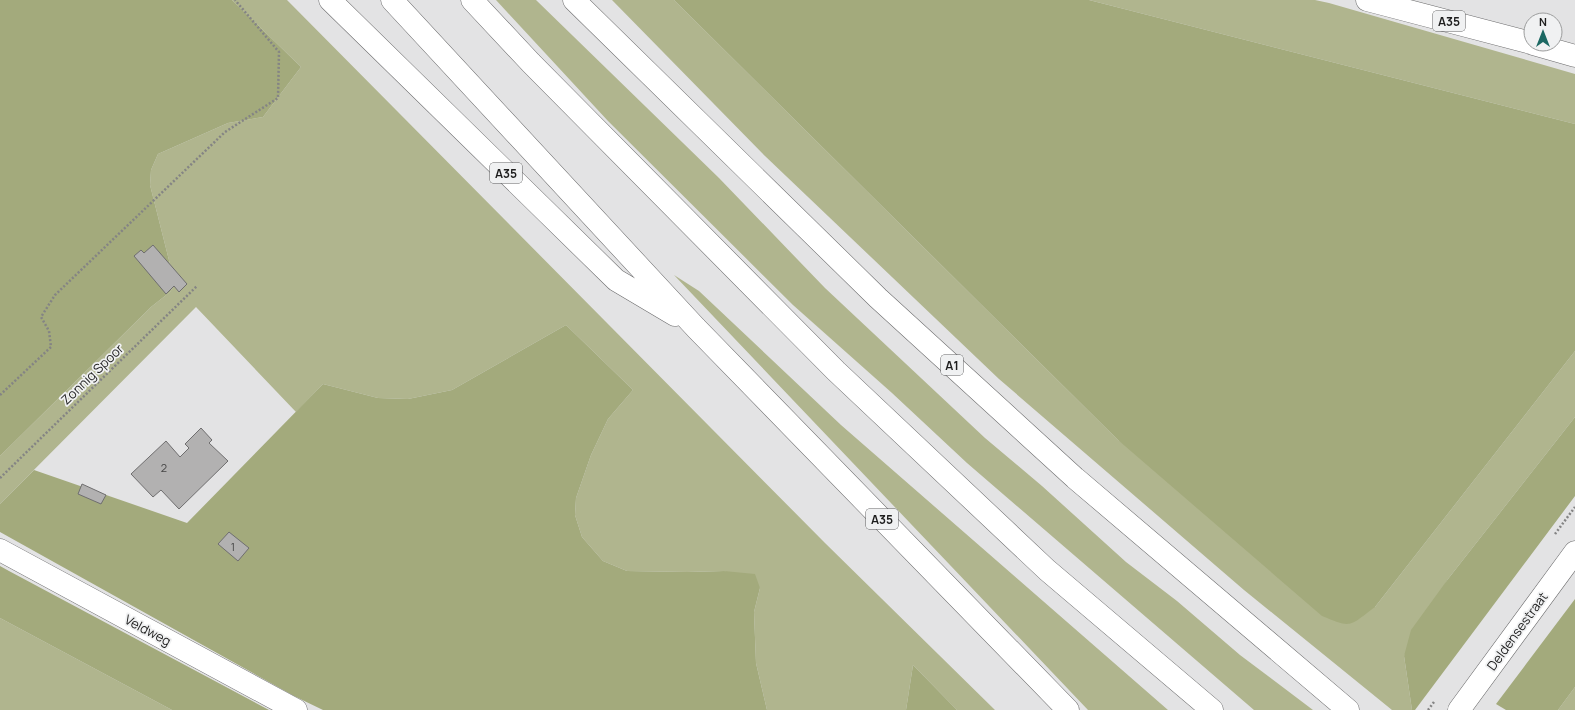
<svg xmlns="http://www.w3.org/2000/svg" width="1575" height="710" font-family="Manrope,sans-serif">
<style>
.green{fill:#b0b58e}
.forest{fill:#a3aa7c}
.building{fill:#b2b1b1;stroke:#6f6e6f}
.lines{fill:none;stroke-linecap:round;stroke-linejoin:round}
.minor-casing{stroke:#6a6a6b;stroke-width:23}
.highway-casing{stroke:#6a6a6b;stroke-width:23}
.path{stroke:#848484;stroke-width:2.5;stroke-dasharray:2 2;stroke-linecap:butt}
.minor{stroke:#fff;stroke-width:22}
.highway{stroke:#fff;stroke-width:22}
.labels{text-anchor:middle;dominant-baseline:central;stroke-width:3.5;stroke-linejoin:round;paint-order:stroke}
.number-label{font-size:11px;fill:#434343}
.shield{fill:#f0f1f2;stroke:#5d5d5e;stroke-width:1}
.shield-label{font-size:12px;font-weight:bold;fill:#1e1e1e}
.street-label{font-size:13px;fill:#1e1e1e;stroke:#f0f1f2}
</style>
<rect width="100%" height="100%" fill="#e3e3e4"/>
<!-- green -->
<path class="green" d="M 232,0 L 287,0 L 825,543 L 995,710 L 957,710 L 913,665 L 906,710 L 767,710 L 756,663 L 754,612 L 760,588 L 724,571 L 687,572 L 627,571 L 603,561 L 582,537 L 575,515 L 576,498 L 591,455 L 608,419 L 633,390 L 566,325 L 452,390 L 408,399 L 378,398 L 323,384 L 296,412 L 196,307 L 0,504 L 0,456 L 151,307 L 170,292 L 175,284 L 150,185 L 151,170 L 158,154 L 228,123 L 263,117 L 301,67 Z
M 496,0 L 536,0 L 719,178 L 825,288 L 985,438 L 1042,486 L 1126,562 L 1177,601 L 1240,655 L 1313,710 L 1254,710 L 967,463 L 892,393 L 793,305 L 608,121 Z
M 612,0 L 674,0 L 1118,440 L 1375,607 L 1575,351 L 1575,417 L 1448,579 L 1404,656 L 1412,710 L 1392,710 L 1244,590 L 999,379 L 765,156 Z
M 1089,0 L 1315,0 L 1329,3 L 1575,74 L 1575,124 Z
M 674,275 L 699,291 L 841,425 L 1168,710 L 1088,710 Z
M 0,618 L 172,710 L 0,710 Z
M 1575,687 L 1575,710 L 1558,710 Z"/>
<!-- forest -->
<path class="forest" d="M 0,0 L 232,0 L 301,67 L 263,117 L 228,123 L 158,154 L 151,170 L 150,185 L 175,284 L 170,292 L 151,307 L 0,456 Z
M 674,0 L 1089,0 L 1575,124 L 1575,351 L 1375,607 C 1349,626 1353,629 1322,616 L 1118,440 Z
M 566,325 L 633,390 L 608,419 L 591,455 L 576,498 L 575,515 L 582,537 L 603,561 L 627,571 L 687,572 L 724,571 L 755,574 L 760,588 L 754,612 L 756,663 L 767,710 L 323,710 L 294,696 L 0,532 L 0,504 L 34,470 L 187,523 L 323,384 L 378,398 L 408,399 L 452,390 Z
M 1575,417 L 1575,496 L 1415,710 L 1412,710 L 1404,656 L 1411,630 L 1448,579 Z
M 0,566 L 9,571 L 269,710 L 172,710 L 0,618 Z
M 1575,599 L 1575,687 L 1558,710 L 1506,710 L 1496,704 Z
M 913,665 L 957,710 L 906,710 Z"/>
<!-- building -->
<path class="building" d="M 153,245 L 187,284 L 179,292 L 174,286 L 166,294 L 134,256 L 141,250 L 144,253 Z
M 201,428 L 212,440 L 209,443 L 228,461 L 179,509 L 161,490 L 153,497 L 131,474 L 166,441 L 180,457 L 189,448 L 185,444 Z
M 82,484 L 106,495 L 101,504 L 78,494 Z
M 229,532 L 249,548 L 238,561 L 218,544 Z"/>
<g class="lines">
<defs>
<path id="minor" d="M 0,550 L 296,710
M 1459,710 L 1575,552"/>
<path id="highway" d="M 330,0 L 616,280 L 675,315
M 392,0 L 696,328 L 1068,710
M 472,0 L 531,63 L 836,371 L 1047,570 L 1212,710
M 574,0 L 878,298 L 1075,478 L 1348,710
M 1367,0 L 1531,43
M 1533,44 L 1575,56"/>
</defs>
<!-- minor casing -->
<use href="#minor" class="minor-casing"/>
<!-- highway casing -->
<use href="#highway" class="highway-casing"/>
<!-- path -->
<path class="path" d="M 0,395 L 51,347 L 49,331 L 41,317 L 55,295 L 225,132 L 278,98 L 279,52 L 235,0
M 0,478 L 197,286
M 1555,534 L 1575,507
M 1428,710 L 1434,702"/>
<!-- minor -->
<use href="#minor" class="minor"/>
<!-- highway -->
<use href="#highway" class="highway"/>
</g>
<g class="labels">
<!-- number labels -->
<g class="number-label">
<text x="164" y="467">2</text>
<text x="233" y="546">1</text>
</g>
<!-- shield labels -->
<g class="shield">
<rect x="1433" y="11" width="32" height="20" rx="3"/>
<rect x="490" y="163" width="32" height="20" rx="3"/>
<rect x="941" y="355" width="22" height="20" rx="3"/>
<rect x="866" y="509" width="32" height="20" rx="3"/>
</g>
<g class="shield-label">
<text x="1449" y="21">A35</text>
<text x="506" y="173">A35</text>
<text x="952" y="365">A1</text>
<text x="882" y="519">A35</text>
</g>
<!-- street labels -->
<g class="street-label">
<text transform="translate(92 374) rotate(-44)">Zonnig Spoor</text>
<text transform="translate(148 630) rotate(28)">Veldweg</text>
<text transform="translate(1517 631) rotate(-54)">Deldensestraat</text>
</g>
</g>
<!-- north arrow -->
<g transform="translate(1543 32)"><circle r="19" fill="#f0f1f2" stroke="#9c9d9d"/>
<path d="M0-3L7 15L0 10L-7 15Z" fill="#1c6863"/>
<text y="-6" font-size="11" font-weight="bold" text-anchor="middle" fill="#1e1e1e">N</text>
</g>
</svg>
